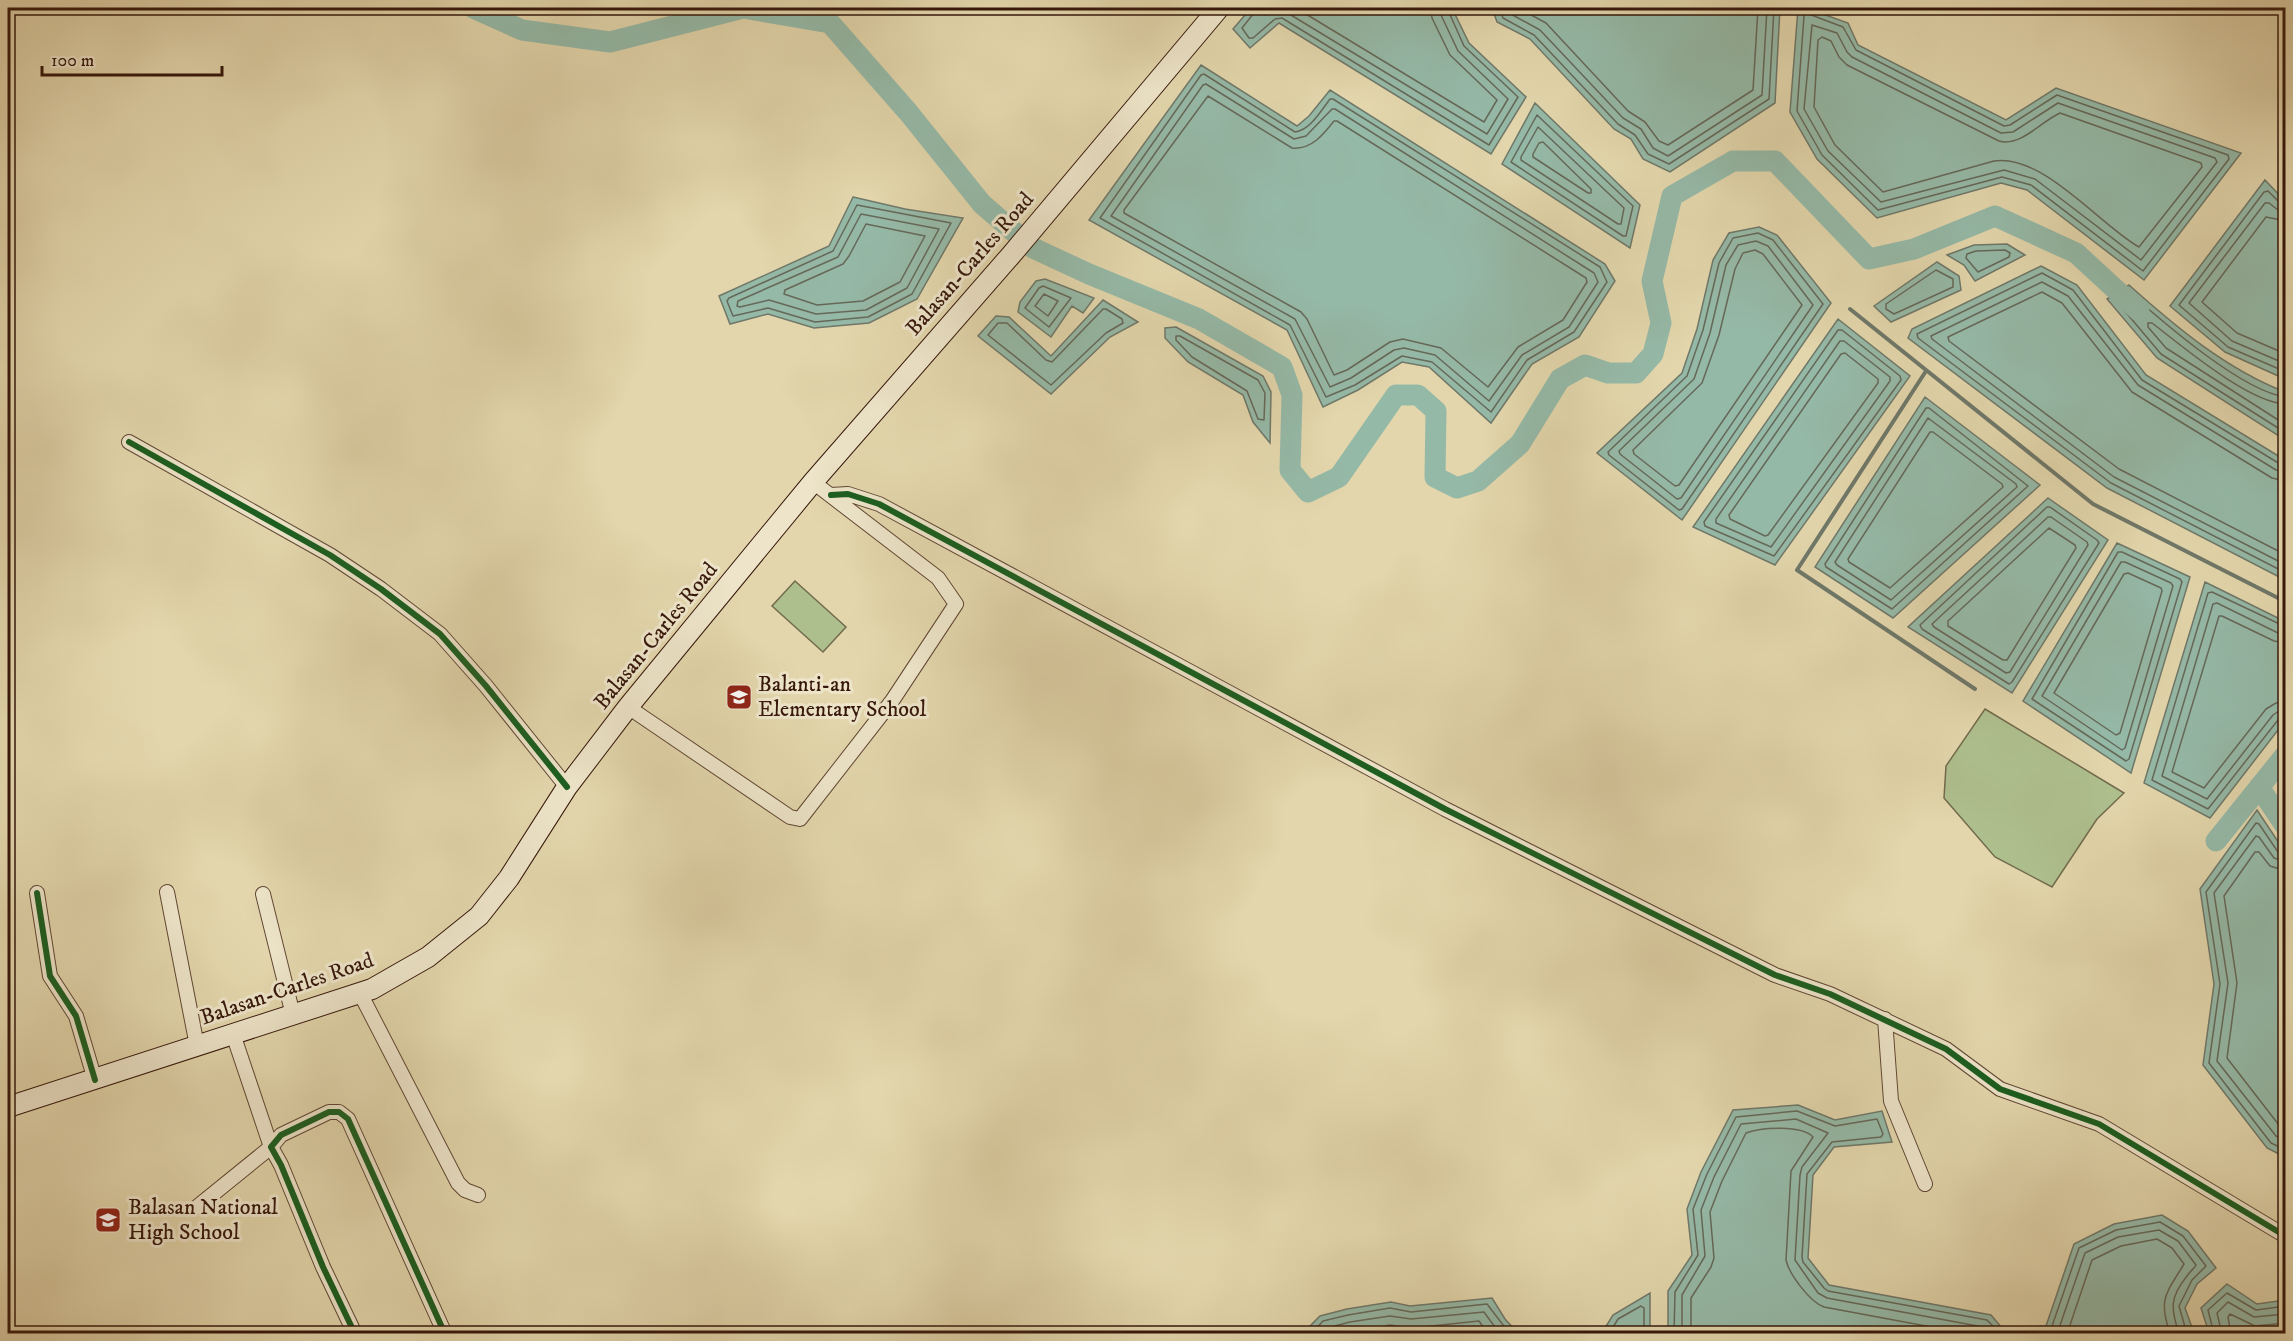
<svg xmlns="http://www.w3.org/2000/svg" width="2293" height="1341" font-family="'IM FELL DW Pica',serif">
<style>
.green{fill:#aebf8e;stroke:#726b4c;stroke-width:1.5}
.water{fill:#95b9a7;stroke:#6f7869;stroke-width:1.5}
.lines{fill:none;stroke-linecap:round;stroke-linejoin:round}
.shore{stroke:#666859;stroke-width:1.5}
.stream{stroke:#6f7869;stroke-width:4}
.river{stroke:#95b9a7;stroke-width:21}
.minor-casing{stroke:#614733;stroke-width:16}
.secondary-casing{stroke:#36170b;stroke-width:22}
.minor{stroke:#ede4c9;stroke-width:14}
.secondary{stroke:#ede4c9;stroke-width:20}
.cycleway-casing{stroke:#ede4c9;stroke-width:10}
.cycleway{stroke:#1b5e20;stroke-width:6}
.labels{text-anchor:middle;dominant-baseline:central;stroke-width:6;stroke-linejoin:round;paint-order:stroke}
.street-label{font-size:22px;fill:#36170b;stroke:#ede4c9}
.poi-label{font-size:22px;fill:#36170b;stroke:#ede4c9;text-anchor:start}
</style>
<rect width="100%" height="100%" fill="#e3d6ac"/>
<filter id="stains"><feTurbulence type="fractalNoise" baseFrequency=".00333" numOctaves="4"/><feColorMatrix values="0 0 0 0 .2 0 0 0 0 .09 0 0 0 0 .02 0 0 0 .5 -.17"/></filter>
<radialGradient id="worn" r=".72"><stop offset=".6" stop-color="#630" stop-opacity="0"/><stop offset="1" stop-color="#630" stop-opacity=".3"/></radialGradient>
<!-- green -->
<path class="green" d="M 795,581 L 846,627 L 823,652 L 772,606 Z
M 1985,709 L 2124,793 L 2097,819 L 2052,887 L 1995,857 L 1944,798 L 1946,766 Z"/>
<!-- water -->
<path class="water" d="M 1251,8 L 1452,8 L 1469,43 L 1526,97 L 1491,154 L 1279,23 L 1250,48 L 1233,29 Z
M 1492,8 L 1780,8 L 1775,103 L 1670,172 L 1643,159 L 1631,139 L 1614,129 L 1530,39 L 1497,22 Z
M 1798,8 L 1806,8 L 1848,23 L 1858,45 L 2006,120 L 2056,88 L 2241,153 L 2144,280 L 2027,190 L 2001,183 L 1877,218 L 1817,159 L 1790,112 Z
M 1201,65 L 1297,126 L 1309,116 L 1330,90 L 1605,264 L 1615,281 L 1579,337 L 1532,364 L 1491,423 L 1429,367 L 1402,362 L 1358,390 L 1323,407 L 1287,330 L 1089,220 Z
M 1535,103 L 1640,205 L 1630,248 L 1502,164 Z
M 2265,180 L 2285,201 L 2285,379 L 2225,352 L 2170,306 Z
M 853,197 L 905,209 L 963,218 L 917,299 L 869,323 L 814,328 L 768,314 L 730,324 L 719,296 L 829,246 Z
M 1759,227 L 1777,235 L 1831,303 L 1682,520 L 1597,453 L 1682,373 L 1697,329 L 1713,260 L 1729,233 Z
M 2007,244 L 2025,255 L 1975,281 L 1964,265 L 1947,255 L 1974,245 Z
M 1937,262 L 1959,276 L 1961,290 L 1891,322 L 1874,306 Z
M 2041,266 L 2077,285 L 2146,375 L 2285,460 L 2285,580 L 2107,488 L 1908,338 L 1912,329 Z
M 1045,279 L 1094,298 L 1083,313 L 1072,306 L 1051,337 L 1018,312 L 1020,302 L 1036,281 Z
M 2129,285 C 2176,327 2226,369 2285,392 L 2285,440 L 2157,358 L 2107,299 Z
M 1103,300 L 1138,322 L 1110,337 L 1051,394 L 978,336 L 996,316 L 1009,317 L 1051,356 Z
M 1838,319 L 1910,376 L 1775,565 L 1693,527 Z
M 1176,327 L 1263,376 L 1271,392 L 1270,443 L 1253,422 L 1243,395 L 1188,362 L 1165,338 L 1165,328 Z
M 1925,397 L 2040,485 L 1893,618 L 1815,567 Z
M 2048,498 L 2108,540 L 2012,693 L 1908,627 Z
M 2117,543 L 2190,577 L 2131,773 L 2023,701 Z
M 2205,582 L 2286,622 L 2285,721 L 2210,818 L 2144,783 Z
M 2257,810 L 2285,852 L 2285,1157 L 2267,1148 L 2203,1065 L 2214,984 L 2200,889 Z
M 1798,1105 L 1835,1120 L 1882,1111 L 1892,1142 L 1834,1147 L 1813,1175 L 1808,1258 L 1829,1285 L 1991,1315 L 2002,1328 L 2046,1326 L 2074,1244 L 2114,1224 L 2162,1215 L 2188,1231 L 2216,1268 L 2197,1284 L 2185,1308 L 2194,1333 L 1668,1333 L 1668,1291 L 1692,1255 L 1687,1209 L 1701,1172 L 1733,1110 Z
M 2227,1284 L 2257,1304 L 2285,1300 L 2285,1333 L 2209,1333 L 2201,1308 Z
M 1650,1293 L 1650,1333 L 1599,1333 L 1605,1328 L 1613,1315 Z
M 1492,1298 L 1505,1319 L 1518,1333 L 1298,1333 L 1305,1331 L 1320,1316 L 1347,1309 L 1391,1302 L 1410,1306 Z"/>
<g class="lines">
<!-- shore -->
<path class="shore" d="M 1255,8 L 1254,13 L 1242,28 L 1249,38 L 1253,38 L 1275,19 L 1282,18 L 1489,145 L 1518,97 L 1464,46 L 1447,8
M 1263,8 L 1263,13 L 1265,15 L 1276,10 L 1286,12 L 1487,134 L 1508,99 L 1458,51 L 1441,15 L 1440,8
M 1296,8 L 1484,122 L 1497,100 L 1450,55 L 1432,18 L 1431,8
M 1499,8 L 1503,18 L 1534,35 L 1618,124 L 1635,135 L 1648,154 L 1669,164 L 1769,99 L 1774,8
M 1507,8 L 1509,13 L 1540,30 L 1623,118 L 1641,129 L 1653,148 L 1668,156 L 1762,95 L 1767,8
M 1518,8 L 1546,23 L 1628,111 L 1645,122 L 1659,141 L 1668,145 L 1753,90 L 1758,8
M 1806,13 L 1843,27 L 1856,50 L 2004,126 L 2010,125 L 2057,95 L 2228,155 L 2229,159 L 2143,271 L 2031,185 L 2002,177 L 1878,210 L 1822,155 L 1797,111 L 1804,16 Z
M 1812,25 L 1837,33 L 1847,52 L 1852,57 L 2001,133 L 2013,132 L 2058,103 L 2215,158 L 2217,162 L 2141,260 L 2035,179 L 2004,170 L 1881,202 L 1828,151 L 1804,109 Z
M 1822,37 L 1831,41 L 1839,57 L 1847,65 L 1999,141 C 2021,147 2040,122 2060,113 L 2201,163 L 2202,167 L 2139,247 C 2100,225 2042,153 1994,161 L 1883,192 L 1835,145 L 1814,107 L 1818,40 Z
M 1204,74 L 1295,132 C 1310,130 1321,111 1330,99 L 1333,99 L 1600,267 L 1607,282 L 1574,332 L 1527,360 L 1491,412 L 1432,362 L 1402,356 L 1355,385 L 1326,397 L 1290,325 L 1100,218 L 1201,75 Z
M 1206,84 L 1294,139 L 1306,136 L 1332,109 L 1335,109 L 1594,273 L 1598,282 L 1569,327 L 1522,355 L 1489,401 L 1435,355 L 1404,348 L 1394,350 L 1351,378 L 1330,387 L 1295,319 L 1111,216 L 1203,85 Z
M 1208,96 L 1292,148 C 1311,150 1323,135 1334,121 L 1337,121 L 1586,278 L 1587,282 L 1563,320 L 1518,347 L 1488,387 L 1441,348 L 1403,339 L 1390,342 L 1347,370 L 1334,375 L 1307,319 L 1301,312 L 1124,213 L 1124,210 Z
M 1537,115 L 1633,206 L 1626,236 L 1623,236 L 1511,162 Z
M 1538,127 L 1624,208 L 1621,224 L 1618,224 L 1521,160 L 1521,157 Z
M 1543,142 L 1591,189 L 1591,193 L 1588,193 L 1533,157 L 1533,154 L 1539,143 Z
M 2286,204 L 2280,203 L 2268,191 L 2264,192 L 2179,305 L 2228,347 L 2286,372
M 857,205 L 951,223 L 912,294 L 868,317 L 815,322 L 768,308 L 733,316 L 727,301 L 729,298 L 833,251 Z
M 2286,212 L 2278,210 L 2269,203 L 2265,203 L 2189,303 L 2232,341 L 2286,364
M 861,214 L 939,229 L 907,288 L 866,310 L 816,314 L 769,300 L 740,307 L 737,306 L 738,301 L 838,257 Z
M 2286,221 L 2266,217 L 2202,302 L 2237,333 L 2286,354
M 866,224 L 925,236 L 900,282 L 863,301 L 817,305 L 784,294 L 785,290 L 843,264 L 849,256 Z
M 1758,233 L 1773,240 L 1823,304 L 1682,509 L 1679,510 L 1609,455 L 1608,452 L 1687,376 L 1703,330 L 1719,263 L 1733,238 Z
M 1756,241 L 1768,246 L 1813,305 L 1681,498 L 1677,499 L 1620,454 L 1619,451 L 1694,379 L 1710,333 L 1726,265 L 1738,245 Z
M 1755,250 L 1763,254 L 1802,305 L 1679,485 L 1675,486 L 1634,454 L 1633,450 L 1702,383 L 1719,335 L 1735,269 L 1743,253 Z
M 2005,250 L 2010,253 L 2009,257 L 1978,272 L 1966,258 L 1967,254 L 1976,251 Z
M 1936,270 L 1953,279 L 1953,287 L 1894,314 L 1886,309 L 1886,304 Z
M 1043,286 L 1071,298 L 1049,327 L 1025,308 L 1039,288 Z
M 1044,294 L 1058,301 L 1048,316 L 1035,306 Z
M 1103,309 L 1106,309 L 1122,319 L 1123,323 L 1106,333 L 1051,385 L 988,335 L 998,323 L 1007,323 L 1046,360 L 1052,362 Z
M 1838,330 L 1842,330 L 1900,376 L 1901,380 L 1774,556 L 1705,526 L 1704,522 Z
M 1176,336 L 1180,336 L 1258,380 L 1265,393 L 1264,420 L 1258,419 L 1247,391 L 1192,357 L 1176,340 Z
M 1840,341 L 1844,341 L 1890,377 L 1890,381 L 1771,547 L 1716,523 L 1716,519 Z
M 1845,353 L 1878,379 L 1878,383 L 1768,535 L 1765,536 L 1730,519 L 1729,515 L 1841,354 Z
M 2286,397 C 2243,392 2163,322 2130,293 L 2118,300 L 2118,303 L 2161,354 L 2286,433
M 2286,404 C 2249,403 2182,346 2152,323 L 2148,323 L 2148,327 L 2166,348 L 2286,425
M 1926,408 L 1929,408 L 2028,486 L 1892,609 L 1826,567 L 1825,564 Z
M 1928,418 L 2016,484 L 2017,487 L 1891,600 L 1837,565 L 1835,562 Z
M 1930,432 L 1933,432 L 2002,484 L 2003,487 L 1890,588 L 1849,562 L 1848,559 Z
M 2286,465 L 2280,464 L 2142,380 L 2073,290 L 2042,273 L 1917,334 L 1918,338 L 2111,483 L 2286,573
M 2286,472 L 2276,470 L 2138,385 L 2068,296 L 2042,282 L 1931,336 L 1932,339 L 2114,477 L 2286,565
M 2286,481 L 2272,478 L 2132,392 L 2062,303 L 2042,292 L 1948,337 L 1949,341 L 2119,469 L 2286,555
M 2047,507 L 2050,507 L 2097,540 L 2099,543 L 2012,682 L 2009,684 L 1922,629 L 1920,625 Z
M 2048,517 L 2051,517 L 2087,542 L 2088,545 L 2010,672 L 2006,673 L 1934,627 L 1932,624 Z
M 2049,528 L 2075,545 L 2076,548 L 2007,660 L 2003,660 L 1948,626 L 1948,621 Z
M 2118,552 L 2122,552 L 2180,579 L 2182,582 L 2129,759 L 2126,761 L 2032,699 Z
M 2121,562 L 2125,562 L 2171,583 L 2173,586 L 2125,748 L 2122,750 L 2042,696 Z
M 2128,573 L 2161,588 L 2162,591 L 2120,733 L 2116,735 L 2054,693 L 2124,574 Z
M 2286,627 L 2212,592 L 2208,593 L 2152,780 L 2208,809 L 2278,720 L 2286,718
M 2286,634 L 2278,633 L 2217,603 L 2213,604 L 2162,776 L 2207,799 L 2273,715 L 2279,711 L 2286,710
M 2286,643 L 2274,641 L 2222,616 L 2219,616 L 2172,772 L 2204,788 L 2266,709 L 2276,703 L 2286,701
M 2286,854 L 2278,852 L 2259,824 L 2256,823 L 2206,892 L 2220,984 L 2209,1063 L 2271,1143 L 2286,1150
M 2286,862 L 2274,858 L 2259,837 L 2256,836 L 2214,893 L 2228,983 L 2217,1061 L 2276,1136 L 2286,1142
M 2286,871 L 2270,866 L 2259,852 L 2255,852 L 2224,896 L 2237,983 L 2227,1058 L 2282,1129 L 2286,1132
M 1311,1334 L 1323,1321 L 1348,1315 L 1390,1308 L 1411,1312 L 1487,1304 L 1510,1334
M 1321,1334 L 1327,1328 L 1350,1322 L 1390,1316 L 1411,1319 L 1484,1312 L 1500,1334
M 1342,1334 L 1390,1325 L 1412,1328 L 1479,1321 L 1488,1334
M 1609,1334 L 1618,1319 L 1641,1306 L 1644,1308 L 1644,1334
M 1674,1334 L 1675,1292 L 1698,1255 L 1693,1209 L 1707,1174 L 1736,1117 L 1797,1111 L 1835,1126 L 1877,1119 L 1883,1134 L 1881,1137 L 1832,1142 L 1807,1174 L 1802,1257 L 1803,1262 L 1824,1288 L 1828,1291 L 1987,1320 L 2001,1334
M 1682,1334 L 1682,1295 L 1705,1256 L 1701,1210 L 1714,1177 L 1741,1124 L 1796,1119 L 1828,1133 L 1802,1167 L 1800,1175 L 1795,1260 L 1818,1293 L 1827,1298 L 1983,1327 L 1989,1334
M 1691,1334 L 1691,1298 L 1711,1267 L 1714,1258 L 1710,1212 L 1722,1181 L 1746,1133 C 1761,1127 1802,1125 1813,1137 L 1791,1171 L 1786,1260 C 1789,1274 1810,1302 1824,1307 L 1969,1334
M 2008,1334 L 2046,1332 L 2051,1329 L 2079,1248 L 2116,1230 L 2160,1222 L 2183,1236 L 2206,1266 L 2192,1280 L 2179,1306 L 2187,1334
M 2057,1334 L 2085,1253 L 2118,1237 L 2159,1230 L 2178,1241 L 2196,1265 C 2194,1269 2190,1271 2187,1276 C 2169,1298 2171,1309 2179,1334
M 2067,1334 L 2092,1260 L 2121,1246 L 2157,1239 L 2172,1248 L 2184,1264 C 2166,1294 2158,1298 2170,1334
M 2214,1334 L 2208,1310 L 2227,1293 L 2256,1310 L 2286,1306
M 2222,1334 L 2217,1313 L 2228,1302 L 2254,1317 L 2286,1314
M 2231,1334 L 2228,1317 L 2230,1314 L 2255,1326 L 2286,1323"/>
<!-- stream -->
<path class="stream" d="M 1850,309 L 2093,504 L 2286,602
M 1926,371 L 1797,570 L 1975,689"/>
<!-- river -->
<path class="river" d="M 473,8 L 522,30 L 610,42 L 743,8 L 830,23 L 908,112 L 982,204 L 1033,248 L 1089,274 L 1199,319 L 1282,367 L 1292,395 L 1290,470 L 1308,492 L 1339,477 L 1396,395 L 1418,395 L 1436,411 L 1435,477 L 1457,488 L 1478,481 L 1520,444 L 1560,379 L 1585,365 L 1608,373 L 1636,373 L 1653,354 L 1661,323 L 1652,281 L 1672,196 L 1733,161 L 1775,161 L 1869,259 L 1914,249 L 1995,216 L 2076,253 L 2139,311
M 2259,787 L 2286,827
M 2216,841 L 2286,754"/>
<defs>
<path id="minor" d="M 129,442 L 330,555 L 381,589 L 440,634 L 486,686 L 567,787
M 831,495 L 848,494 L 879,504 L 1445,809 L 1775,975 L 1830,994 L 1946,1049 L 2000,1089 L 2099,1124 L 2282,1234
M 628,707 L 790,817 L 800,819 L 807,810 L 892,701 L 956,604 L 938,578 L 813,482
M 167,892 L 197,1046
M 37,893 L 50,976 L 76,1016 L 95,1080
M 263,894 L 293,1015
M 360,993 L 458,1183 L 465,1190 L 478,1195
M 1885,1019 L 1891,1101 L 1925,1184
M 197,1207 L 271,1147 L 233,1034
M 355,1334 L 323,1267 L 281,1165 L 271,1147 L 281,1135 L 329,1112 L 339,1112 L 348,1119 L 445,1334"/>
<path id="secondary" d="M 8,1107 L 372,989 L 428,957 L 479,916 L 509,878 L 567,787 L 628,707 L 813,482 L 1012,254 L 1219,8"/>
</defs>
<!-- minor casing -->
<use href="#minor" class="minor-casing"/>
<!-- secondary casing -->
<use href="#secondary" class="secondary-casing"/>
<!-- minor -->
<use href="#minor" class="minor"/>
<!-- secondary -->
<use href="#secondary" class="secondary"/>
<defs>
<path id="cycleway" d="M 129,442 L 330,555 L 381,589 L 440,634 L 486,686 L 567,787
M 831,495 L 848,494 L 879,504 L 1445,809 L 1775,975 L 1830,994 L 1946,1049 L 2000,1089 L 2099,1124 L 2282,1234
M 37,893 L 50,976 L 76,1016 L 95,1080
M 355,1334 L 323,1267 L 281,1165 L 271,1147 L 281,1135 L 329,1112 L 339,1112 L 348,1119 L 445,1334"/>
</defs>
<!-- cycleway casing -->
<use href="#cycleway" class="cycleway-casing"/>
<!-- cycleway -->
<use href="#cycleway" class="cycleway"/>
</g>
<!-- icons -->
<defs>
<symbol id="school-square" viewBox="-11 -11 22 22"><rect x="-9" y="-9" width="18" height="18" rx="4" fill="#8f2418" stroke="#ede4c9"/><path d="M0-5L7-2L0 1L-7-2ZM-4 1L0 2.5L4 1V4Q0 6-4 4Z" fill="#fff"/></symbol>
</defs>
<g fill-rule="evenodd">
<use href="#school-square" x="724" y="682" width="30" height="30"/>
<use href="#school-square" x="93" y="1205" width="30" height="30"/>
</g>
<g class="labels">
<!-- street labels -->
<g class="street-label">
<text transform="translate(970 264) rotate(-49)">Balasan-Carles Road</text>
<text transform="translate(656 636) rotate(-51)">Balasan-Carles Road</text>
<text transform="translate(287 989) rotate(-19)">Balasan-Carles Road</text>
</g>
<!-- poi labels -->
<g class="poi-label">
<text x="758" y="684">Balanti-an<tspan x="758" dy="25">Elementary School</tspan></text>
<text x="128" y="1207">Balasan National<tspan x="128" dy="25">High School</tspan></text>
</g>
</g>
<!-- margin -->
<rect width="2293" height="1341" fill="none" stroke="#e3d6ac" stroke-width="30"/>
<rect x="9" y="9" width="2275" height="1323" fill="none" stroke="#36170b" stroke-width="3"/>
<rect x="15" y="15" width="2263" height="1311" fill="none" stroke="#36170b" stroke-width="1.5"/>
<!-- scale -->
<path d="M42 66v9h180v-9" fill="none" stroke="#36170b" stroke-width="3"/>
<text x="51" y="66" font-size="18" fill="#36170b" stroke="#ede4c9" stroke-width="4.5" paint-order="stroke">100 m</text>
<rect width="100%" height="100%" filter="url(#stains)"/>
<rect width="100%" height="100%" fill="url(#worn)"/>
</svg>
